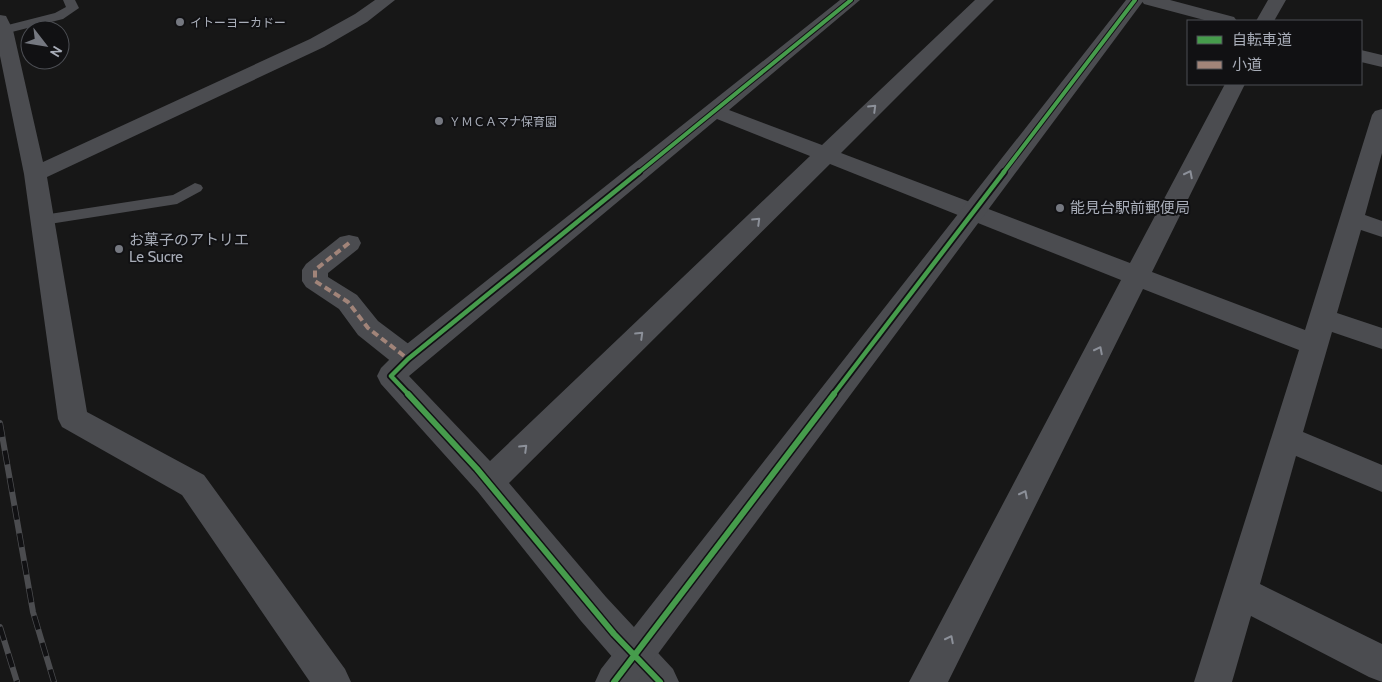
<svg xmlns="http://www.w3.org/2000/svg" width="1382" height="682" font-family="Cabin,'Noto Sans JP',sans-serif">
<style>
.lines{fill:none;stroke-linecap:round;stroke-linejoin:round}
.service{fill:#4b4c50;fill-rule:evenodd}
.pedestrian{fill:#4b4c50;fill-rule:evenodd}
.minor{fill:#4b4c50;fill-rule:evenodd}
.tertiary{fill:#4b4c50;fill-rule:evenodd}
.rail-casing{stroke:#4b4c4f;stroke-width:6}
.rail{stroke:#111113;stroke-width:4.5;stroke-dasharray:14;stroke-linecap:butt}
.quiet{stroke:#a18479;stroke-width:4;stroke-dasharray:7 4;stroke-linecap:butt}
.cycleway-far2-casing{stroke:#111113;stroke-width:6}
.cycleway-far1-casing{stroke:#111113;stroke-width:8}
.cycleway-casing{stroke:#111113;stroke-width:9}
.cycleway-far2{stroke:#469c4c;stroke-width:4}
.cycleway-far1{stroke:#469c4c;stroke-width:4.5}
.cycleway{stroke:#469c4c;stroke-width:6}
.oneway{stroke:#8c9099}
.poi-dot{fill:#757880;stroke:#111113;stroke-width:2}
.labels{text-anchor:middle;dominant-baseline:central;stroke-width:4;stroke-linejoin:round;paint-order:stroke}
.far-poi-label{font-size:12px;fill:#a8adb8;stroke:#111113;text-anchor:start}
.poi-label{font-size:15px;fill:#a8adb8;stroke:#111113;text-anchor:start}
</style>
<rect width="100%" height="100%" fill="#171717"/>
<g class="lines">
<!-- service -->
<path class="service" d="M 63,0 L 75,0 L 79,8 L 63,19 L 4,34 L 0,33 L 0,27 L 55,13 L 66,7 Z
M 195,183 L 201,185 L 203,188 L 201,191 L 177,204 L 43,225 L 37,224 L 35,220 L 37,216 L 43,215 L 173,195 Z"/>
<!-- pedestrian -->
<path class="pedestrian" d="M 349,235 L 358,237 L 361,243 L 358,249 L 328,273 L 328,277 L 357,295 L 378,321 L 418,351 L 422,359 L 418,367 L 408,370 L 398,367 L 358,335 L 339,309 L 306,287 L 302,281 L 302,270 L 306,264 L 340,237 Z"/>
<!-- minor -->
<path class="minor" d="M 840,0 L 860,0 L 729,110 L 822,145 L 975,0 L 994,0 L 841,153 L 1130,263 L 1225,84 L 1245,84 L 1152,272 L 1305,330 L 1372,115 L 1375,111 L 1382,109 L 1382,153 L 1365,215 L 1382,221 L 1382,237 L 1361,230 L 1337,313 L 1382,328 L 1382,349 L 1332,332 L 1303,432 L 1382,465 L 1382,492 L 1296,456 L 1260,584 L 1382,644 L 1382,682 L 1369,677 L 1251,616 L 1232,682 L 1194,682 L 1299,350 L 1143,289 L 948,682 L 909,682 L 1121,280 L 830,164 L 509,483 L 606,597 L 673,669 L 679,682 L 634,682 L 581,621 L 478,492 L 381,384 L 377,376 L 381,368 L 398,351 ZM 717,119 L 810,156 L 490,461 L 409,376 Z
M 1141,0 L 1170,0 L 1234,17 L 1237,21 L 1208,21 L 1144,4 Z
M 1268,0 L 1286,0 L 1274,21 L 1256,21 Z
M 1361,50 L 1382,55 L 1382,67 L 1361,62 Z"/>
<!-- tertiary -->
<path class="tertiary" d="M 375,0 L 395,0 L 367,22 L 324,47 L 47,177 L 87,412 L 204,475 L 345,669 L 351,682 L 310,682 L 182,495 L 62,427 L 58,419 L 24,174 L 0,56 L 0,15 L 6,16 L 13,30 L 43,162 L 310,39 L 355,14 Z
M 1126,0 L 1144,0 L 637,682 L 595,682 L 601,669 Z"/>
<defs>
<path id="rail" d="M 0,423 L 33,612 L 54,682
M 0,627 L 17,682"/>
</defs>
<!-- rail casing -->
<use href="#rail" class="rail-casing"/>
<!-- rail -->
<use href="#rail" class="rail"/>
<!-- quiet -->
<path class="quiet" d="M 349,243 L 315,270 L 315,281 L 348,302 L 368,328 L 408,359"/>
<defs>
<path id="cycleway-far2" d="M 638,173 L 851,0
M 1003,173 L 1135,0"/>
<path id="cycleway-far1" d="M 409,395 L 391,376 L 408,359 L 639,172
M 833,395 L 1004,172"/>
<path id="cycleway" d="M 408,394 L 477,469 L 614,634 L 660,682
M 614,682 L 834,394"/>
</defs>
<!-- cycleway-far2 casing -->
<use href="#cycleway-far2" class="cycleway-far2-casing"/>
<!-- cycleway-far1 casing -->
<use href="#cycleway-far1" class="cycleway-far1-casing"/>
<!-- cycleway casing -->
<use href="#cycleway" class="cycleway-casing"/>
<!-- cycleway-far2 -->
<use href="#cycleway-far2" class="cycleway-far2"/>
<!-- cycleway-far1 -->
<use href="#cycleway-far1" class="cycleway-far1"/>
<!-- cycleway -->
<use href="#cycleway" class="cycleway"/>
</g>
<!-- one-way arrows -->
<defs><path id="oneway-chevron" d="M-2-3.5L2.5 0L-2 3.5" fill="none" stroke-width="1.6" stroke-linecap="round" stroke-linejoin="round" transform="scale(1.25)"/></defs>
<g class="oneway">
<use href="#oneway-chevron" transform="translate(873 108) rotate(-44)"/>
<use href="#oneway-chevron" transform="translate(1189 174) rotate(-63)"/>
<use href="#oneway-chevron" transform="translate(757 221) rotate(-44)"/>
<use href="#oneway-chevron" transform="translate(640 335) rotate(-44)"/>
<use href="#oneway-chevron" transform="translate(1099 350) rotate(-63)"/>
<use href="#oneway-chevron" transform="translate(524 448) rotate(-44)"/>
<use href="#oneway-chevron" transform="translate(1024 494) rotate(-63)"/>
<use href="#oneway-chevron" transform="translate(950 639) rotate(-63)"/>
</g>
<!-- markers -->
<g class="poi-dot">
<circle cx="180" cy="22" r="5"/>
<circle cx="439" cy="121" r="5"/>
<circle cx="1060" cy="208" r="5"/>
<circle cx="119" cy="249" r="5"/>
</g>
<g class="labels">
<!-- far-poi labels -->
<g class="far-poi-label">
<text x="190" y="22">イトーヨーカドー</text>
<text x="449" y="121">ＹＭＣＡマナ保育園</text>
</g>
<!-- poi labels -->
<g class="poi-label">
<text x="1070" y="208">能見台駅前郵便局</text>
<text x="129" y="240">お菓子のアトリエ<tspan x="129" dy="17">Le Sucre</tspan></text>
</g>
</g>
<!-- legend -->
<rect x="1187" y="20" width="175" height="65" fill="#111113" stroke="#4d4f55"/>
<rect x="1197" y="36" width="25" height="8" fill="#469c4c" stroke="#4d4f55"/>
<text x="1232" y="45" font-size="15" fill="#a8adb8">自転車道</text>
<rect x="1197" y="61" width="25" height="8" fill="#a18479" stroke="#4d4f55"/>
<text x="1232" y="70" font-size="15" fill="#a8adb8">小道</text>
<!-- north arrow -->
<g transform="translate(45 45) rotate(121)"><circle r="24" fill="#111113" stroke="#4d4f55"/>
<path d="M0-4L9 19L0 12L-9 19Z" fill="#757880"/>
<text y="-8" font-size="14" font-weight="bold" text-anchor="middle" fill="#a8adb8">N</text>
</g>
</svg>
